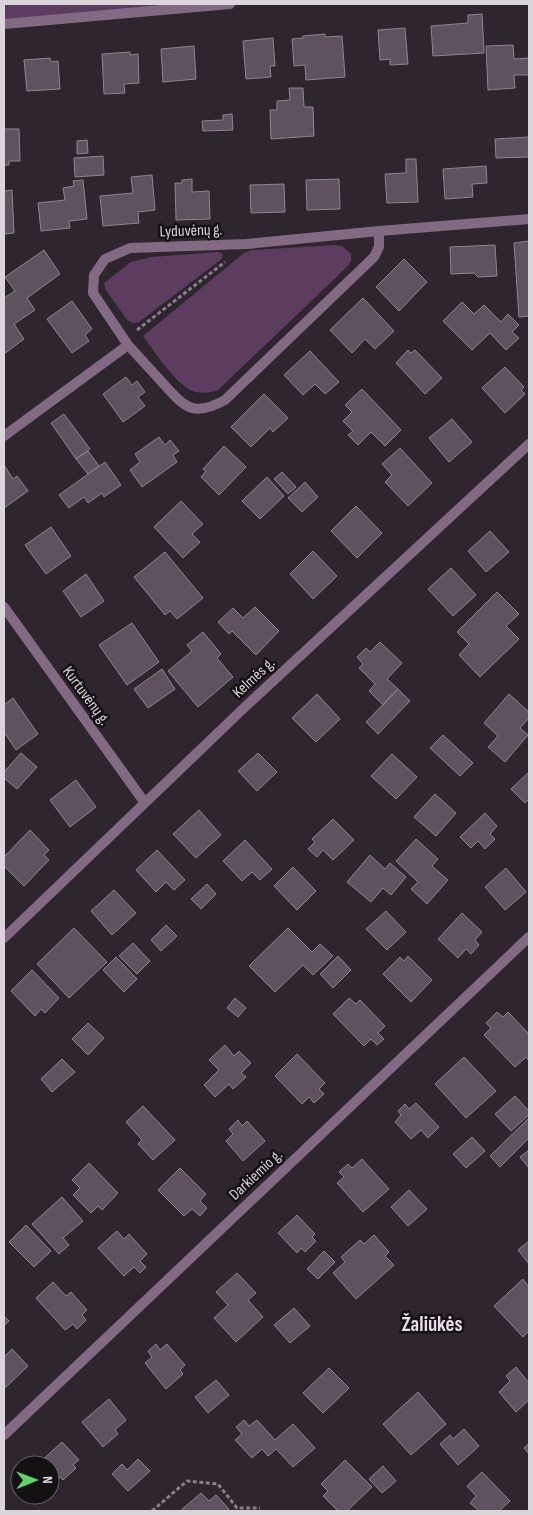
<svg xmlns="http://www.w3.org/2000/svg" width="533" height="1515" font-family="'Sofia Sans Condensed',sans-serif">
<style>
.green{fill:#5d3d5f}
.building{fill:#5d525d;stroke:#908490}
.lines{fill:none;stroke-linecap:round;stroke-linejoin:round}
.path{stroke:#877f87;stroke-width:3;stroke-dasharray:4 2.5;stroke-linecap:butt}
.minor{stroke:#826a83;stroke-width:10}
.labels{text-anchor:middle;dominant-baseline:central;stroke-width:5;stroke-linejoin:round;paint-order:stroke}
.street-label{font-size:16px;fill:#dbd4db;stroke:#141014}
.district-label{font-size:21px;font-weight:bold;fill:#e9dcea;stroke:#141014}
</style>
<rect width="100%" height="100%" fill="#2e252f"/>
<!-- green -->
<path class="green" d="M 4,4 L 230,4 L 4,24 Z
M 335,245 L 342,246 L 351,254 L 351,260 L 349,265 L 218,390 C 208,394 196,394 187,388 C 172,378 154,351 143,336 L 244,253 L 252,250 Z
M 218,252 L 223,254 L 222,258 L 219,261 L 139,322 L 132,323 L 127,320 L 106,290 L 104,283 L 131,262 L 151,257 Z"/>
<!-- building -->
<path class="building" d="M 482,14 L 484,53 L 433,56 L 431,26 L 468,23 L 468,15 Z
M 405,28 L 408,64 L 390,65 L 390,59 L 380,60 L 378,30 Z
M 325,34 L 325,37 L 342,36 L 345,77 L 306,80 L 305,65 L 294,66 L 292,39 L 303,38 L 303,36 Z
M 273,38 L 275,66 L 270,66 L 271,77 L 246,79 L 243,41 Z
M 513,45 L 514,59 L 529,58 L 529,75 L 514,75 L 515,88 L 488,90 L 486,46 Z
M 194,46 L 196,79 L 163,82 L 161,49 Z
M 130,52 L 130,55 L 138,54 L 139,83 L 124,84 L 125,93 L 104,94 L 102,54 Z
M 50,58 L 51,62 L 58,61 L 60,89 L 27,91 L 24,60 Z
M 289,88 L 303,88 L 304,107 L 313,107 L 314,136 L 271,139 L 270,110 L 277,110 L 277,101 L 290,100 Z
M 232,114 L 233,130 L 203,131 L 202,121 L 223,120 L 223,115 Z
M 4,129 L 19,129 L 20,161 L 9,161 L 9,165 L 4,165 Z
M 529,137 L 529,157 L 496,158 L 495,139 Z
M 87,140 L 88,153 L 77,154 L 77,141 Z
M 103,156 L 104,175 L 75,177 L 74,158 Z
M 406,159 L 416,159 L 418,202 L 387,203 L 385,174 L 406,173 Z
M 486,166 L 487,183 L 472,184 L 473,197 L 445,199 L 443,169 Z
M 152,175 L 155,210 L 138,212 L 139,223 L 103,226 L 100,196 L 133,193 L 131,177 Z
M 192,179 L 192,192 L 209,191 L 210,219 L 176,220 L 175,183 L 182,183 L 182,180 Z
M 339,179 L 340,209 L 307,210 L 306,180 Z
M 83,180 L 87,219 L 69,221 L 70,228 L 41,231 L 38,203 L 65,200 L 63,188 L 74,186 L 73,181 Z
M 284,184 L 285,212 L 251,213 L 250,185 Z
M 12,190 L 14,233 L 4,234 L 4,191 Z
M 529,241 L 529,316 L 519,317 L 514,243 Z
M 495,245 L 497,276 L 478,277 L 474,273 L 451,274 L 450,247 Z
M 44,250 L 60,274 L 27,298 L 35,310 L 14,324 L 24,339 L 4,354 L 4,298 L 15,291 L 5,277 Z
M 404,259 L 427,282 L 399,311 L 376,287 Z
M 363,298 L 394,331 L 375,349 L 365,339 L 352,353 L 330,330 Z
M 72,301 L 92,329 L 85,335 L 89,341 L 72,353 L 47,319 Z
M 462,302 L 474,314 L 484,305 L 501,322 L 508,314 L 519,325 L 512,332 L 519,338 L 506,350 L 490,333 L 472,350 L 443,321 Z
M 408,350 L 411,353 L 415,350 L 442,378 L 425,394 L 396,363 Z
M 310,351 L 339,382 L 325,394 L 315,384 L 303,395 L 284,375 Z
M 505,367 L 524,387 L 521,390 L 525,394 L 505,413 L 482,388 Z
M 126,377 L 132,385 L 137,381 L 145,392 L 138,397 L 145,406 L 123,422 L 103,394 Z
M 362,389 L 401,430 L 385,446 L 371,432 L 358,445 L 348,435 L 353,431 L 343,421 L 352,412 L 345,405 Z
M 264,394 L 288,418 L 273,432 L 270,428 L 251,447 L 231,427 Z
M 64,414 L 90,449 L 76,459 L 51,423 Z
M 452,419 L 472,442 L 449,462 L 429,438 Z
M 159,437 L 165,445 L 170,440 L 179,451 L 173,455 L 177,462 L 142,487 L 130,470 L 140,462 L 135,454 Z
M 224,446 L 246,467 L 219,495 L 201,477 L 206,471 L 203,469 Z
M 400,448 L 432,483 L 408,506 L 385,482 L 392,475 L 382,464 Z
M 88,451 L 99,466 L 88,474 L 76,459 Z
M 105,462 L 121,485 L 104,497 L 102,493 L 88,503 L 84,497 L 69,508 L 59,495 Z
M 4,465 L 13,479 L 17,476 L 28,491 L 4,508 Z
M 282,472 L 296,487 L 288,494 L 274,479 Z
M 267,477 L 284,496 L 260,519 L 242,501 Z
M 305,482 L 318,497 L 302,512 L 288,498 Z
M 181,501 L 203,524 L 192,534 L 200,542 L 183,558 L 154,527 Z
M 356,506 L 382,533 L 357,558 L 331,531 Z
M 51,527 L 71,556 L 46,574 L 25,545 Z
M 490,531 L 509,552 L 486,572 L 468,551 Z
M 313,551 L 337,576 L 313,599 L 290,574 Z
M 165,552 L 203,598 L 177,619 L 170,611 L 165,615 L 134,577 Z
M 451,568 L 476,595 L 453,616 L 428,589 Z
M 86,574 L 104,601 L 81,617 L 63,591 Z
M 497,592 L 519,614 L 506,626 L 519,639 L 480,677 L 459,655 L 469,644 L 457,632 Z
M 255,607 L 279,631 L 256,655 L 232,631 L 229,634 L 218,622 L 233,608 L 243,618 Z
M 132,623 L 159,662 L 127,685 L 99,645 Z
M 203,632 L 221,654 L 217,658 L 233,677 L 198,707 L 168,671 L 192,651 L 187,645 Z
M 380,642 L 402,663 L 387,679 L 398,689 L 383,705 L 369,691 L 375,684 L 359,668 L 363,664 L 357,657 L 366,648 L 370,652 Z
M 162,669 L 175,689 L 148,708 L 134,689 Z
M 398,689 L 410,701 L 378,734 L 366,722 Z
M 317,694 L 340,719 L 316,742 L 292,718 Z
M 509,694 L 529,712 L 529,718 L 520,728 L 528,735 L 505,762 L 488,747 L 498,736 L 484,723 Z
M 13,698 L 38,734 L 16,750 L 4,732 L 4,705 Z
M 443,735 L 473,763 L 460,776 L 430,748 Z
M 21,753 L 37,767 L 17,789 L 4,778 L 4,772 Z
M 258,753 L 277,772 L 257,791 L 238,771 Z
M 392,754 L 417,777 L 396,799 L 371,776 Z
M 529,772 L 529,799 L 525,803 L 511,789 Z
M 76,780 L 96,807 L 70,827 L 50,800 Z
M 435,794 L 456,813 L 436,836 L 414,817 Z
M 199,810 L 221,835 L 196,858 L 173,834 Z
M 485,813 L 497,826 L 490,834 L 495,839 L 485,849 L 478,841 L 471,848 L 460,837 Z
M 333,819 L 354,840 L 333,860 L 323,850 L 317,857 L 308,849 L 315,842 L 312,839 Z
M 30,830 L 49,850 L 44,855 L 49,860 L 24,886 L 4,866 L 4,857 Z
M 416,839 L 438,859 L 432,866 L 448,880 L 427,904 L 411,889 L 418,882 L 396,861 Z
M 245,840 L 272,869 L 260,880 L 252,872 L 242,881 L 223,861 Z
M 157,850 L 185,880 L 174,890 L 166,882 L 156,892 L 136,870 Z
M 370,855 L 385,869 L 390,863 L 406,877 L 391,895 L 383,888 L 371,902 L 347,882 Z
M 293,867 L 316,891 L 297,910 L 274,886 Z
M 506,868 L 526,892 L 505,910 L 485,887 Z
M 207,884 L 216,894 L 201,909 L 191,899 Z
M 114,890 L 136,913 L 112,935 L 91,911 Z
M 386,911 L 406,932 L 387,950 L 366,929 Z
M 462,913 L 482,932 L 475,940 L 479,945 L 471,954 L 466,949 L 458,958 L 438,939 Z
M 166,925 L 177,936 L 161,951 L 151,940 Z
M 74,928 L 107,962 L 69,998 L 37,964 Z
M 288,928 L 312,952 L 320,944 L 333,956 L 313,975 L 303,965 L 275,992 L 249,966 Z
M 133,943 L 150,961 L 137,974 L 119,956 Z
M 338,956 L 351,970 L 333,988 L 320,974 Z
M 408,956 L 432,980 L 411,1002 L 383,974 L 400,957 L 404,961 Z
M 116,957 L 137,979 L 124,992 L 103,970 Z
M 32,970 L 59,998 L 45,1013 L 41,1009 L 35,1016 L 11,991 Z
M 235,998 L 246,1008 L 238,1017 L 227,1008 Z
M 349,998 L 356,1004 L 360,1000 L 385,1026 L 378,1033 L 384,1039 L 377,1045 L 371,1039 L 364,1046 L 333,1014 Z
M 497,1012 L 503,1017 L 508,1012 L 529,1034 L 529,1061 L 526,1057 L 515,1067 L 484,1035 L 491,1028 L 486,1023 Z
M 88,1023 L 104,1038 L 88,1055 L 72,1039 Z
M 225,1045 L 234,1056 L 239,1051 L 251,1063 L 241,1073 L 246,1077 L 233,1089 L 229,1084 L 215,1097 L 204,1085 L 219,1070 L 209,1060 Z
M 297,1054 L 325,1083 L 319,1089 L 324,1094 L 314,1103 L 309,1097 L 302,1104 L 275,1076 Z
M 464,1057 L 496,1091 L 466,1118 L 435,1084 Z
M 62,1059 L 75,1072 L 52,1092 L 41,1079 Z
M 515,1096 L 529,1111 L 529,1115 L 511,1131 L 495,1114 Z
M 416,1103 L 439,1127 L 428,1138 L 421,1130 L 411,1139 L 395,1122 L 401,1115 L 398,1111 L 405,1104 L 409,1109 Z
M 143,1106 L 175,1140 L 153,1160 L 138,1144 L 142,1140 L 126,1122 Z
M 529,1118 L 529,1138 L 500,1167 L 490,1156 Z
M 238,1120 L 242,1126 L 247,1121 L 265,1141 L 243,1161 L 226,1141 L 233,1134 L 229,1129 Z
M 472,1137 L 485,1151 L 466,1168 L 453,1154 Z
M 529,1150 L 529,1168 L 520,1157 Z
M 362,1159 L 389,1189 L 363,1212 L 337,1183 L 344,1177 L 339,1172 L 348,1164 L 352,1168 Z
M 89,1163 L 118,1193 L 102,1210 L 98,1206 L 91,1213 L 73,1195 L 80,1188 L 72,1180 Z
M 180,1168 L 206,1194 L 200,1201 L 207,1208 L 200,1216 L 192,1209 L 184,1216 L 158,1190 Z
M 409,1190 L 427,1209 L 408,1226 L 391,1207 Z
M 62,1197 L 83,1221 L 63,1238 L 69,1245 L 59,1254 L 32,1224 Z
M 297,1215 L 315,1234 L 312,1237 L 316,1241 L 305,1252 L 301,1248 L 297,1253 L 278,1233 Z
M 26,1225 L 51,1251 L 34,1267 L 9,1242 Z
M 117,1231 L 124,1239 L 129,1234 L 147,1254 L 140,1261 L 146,1267 L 140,1273 L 134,1267 L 124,1276 L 98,1248 Z
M 374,1235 L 389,1252 L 385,1256 L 394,1265 L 356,1299 L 333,1273 L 345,1262 L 341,1257 L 360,1240 L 364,1244 Z
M 529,1241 L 529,1264 L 518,1250 Z
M 324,1251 L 335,1262 L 318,1279 L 307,1269 Z
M 237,1273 L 256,1293 L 248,1300 L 263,1317 L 236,1342 L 214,1318 L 228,1305 L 216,1292 Z
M 523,1279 L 529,1287 L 529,1331 L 523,1337 L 494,1306 Z
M 53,1282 L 66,1296 L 71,1292 L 87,1310 L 82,1315 L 86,1320 L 77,1329 L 73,1324 L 65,1330 L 36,1298 Z
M 294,1308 L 310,1326 L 290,1343 L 274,1325 Z
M 4,1316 L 9,1321 L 4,1326 Z
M 156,1344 L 160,1350 L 167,1344 L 185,1365 L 180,1370 L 183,1374 L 166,1389 L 145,1363 L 152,1357 L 148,1351 Z
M 12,1349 L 28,1366 L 4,1389 L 4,1357 Z
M 516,1367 L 529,1383 L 529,1400 L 516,1412 L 499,1392 L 510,1381 L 506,1376 Z
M 329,1368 L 349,1388 L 323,1413 L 303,1393 Z
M 216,1380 L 229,1395 L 208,1413 L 195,1397 Z
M 418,1392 L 446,1424 L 411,1455 L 383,1424 Z
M 109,1399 L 126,1420 L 115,1430 L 118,1434 L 103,1447 L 82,1422 Z
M 244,1420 L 249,1426 L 257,1420 L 275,1440 L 293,1424 L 315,1448 L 293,1467 L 276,1449 L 268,1456 L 262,1449 L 252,1458 L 235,1440 L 242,1434 L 236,1427 Z
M 464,1429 L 479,1446 L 458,1465 L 440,1444 L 450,1435 L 453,1439 Z
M 62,1442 L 79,1460 L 73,1465 L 76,1468 L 63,1480 L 60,1477 L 55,1482 L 50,1477 L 50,1465 L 38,1464 Z
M 529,1443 L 529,1454 L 524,1448 Z
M 138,1459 L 150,1471 L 128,1491 L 112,1474 L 122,1464 L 127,1470 Z
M 345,1460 L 372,1487 L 347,1511 L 338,1511 L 323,1496 L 328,1491 L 321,1484 Z
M 383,1466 L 396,1481 L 382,1493 L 369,1479 Z
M 482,1472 L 510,1501 L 499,1511 L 479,1511 L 470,1503 L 476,1496 L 467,1486 Z
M 201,1493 L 209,1501 L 216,1495 L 229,1509 L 227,1511 L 180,1511 Z"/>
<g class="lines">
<!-- path -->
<path class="path" d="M 137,330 L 225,262
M 152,1511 L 187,1481 L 218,1484 L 237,1508 L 260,1508"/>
<!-- minor -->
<path class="minor" d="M 4,24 L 230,4
M 128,345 C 139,357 149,368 160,380 C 183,405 191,419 225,400 L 374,257 L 379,247 L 379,231
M 4,436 L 128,345 L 93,293 L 94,275 L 105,259 L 130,248 L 247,244 L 379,231 L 529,219
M 4,607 L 145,803
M 4,938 L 246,706 L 529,444
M 4,1435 L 529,937"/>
</g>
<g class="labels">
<!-- street labels -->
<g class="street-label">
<text transform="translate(191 231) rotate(-2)">Lyduvėnų g.</text>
<text transform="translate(254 678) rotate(-43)">Kelmės g.</text>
<text transform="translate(86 696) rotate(54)">Kurtuvėnų g.</text>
<text transform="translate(256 1175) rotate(-43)">Darkiemio g.</text>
</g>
<!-- district labels -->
<g class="district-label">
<text x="432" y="1324">Žaliūkės</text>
</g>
</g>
<!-- border -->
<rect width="533" height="1515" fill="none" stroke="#dbd4db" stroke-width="10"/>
<!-- north arrow -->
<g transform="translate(35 1480) rotate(89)"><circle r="24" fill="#141014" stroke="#645e64"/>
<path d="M0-4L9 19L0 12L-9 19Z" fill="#63d469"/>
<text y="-8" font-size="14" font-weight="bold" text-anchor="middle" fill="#dbd4db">N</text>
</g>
</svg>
